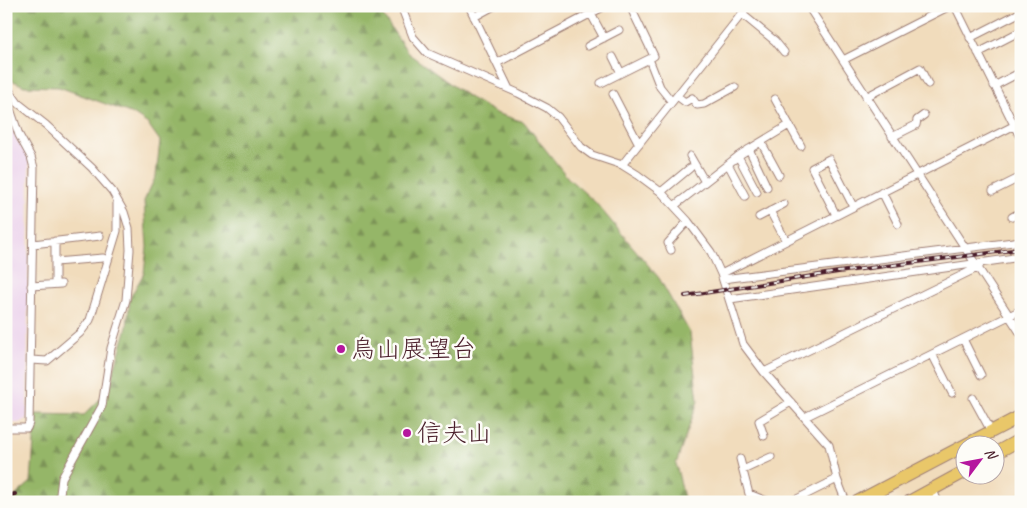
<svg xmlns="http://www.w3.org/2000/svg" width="1027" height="508" font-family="Caveat,'Klee One',sans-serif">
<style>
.built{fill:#ebd1ec}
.forest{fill:url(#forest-firs);stroke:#706a4a}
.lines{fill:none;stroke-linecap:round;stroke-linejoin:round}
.minor-casing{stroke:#9e7e74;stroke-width:9}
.trunk-casing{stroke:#9e7e74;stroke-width:14}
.minor{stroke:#fff;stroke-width:7}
.trunk{stroke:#e9c769;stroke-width:12}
.rail-casing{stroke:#4a1f2b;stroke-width:4}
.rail{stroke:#fdfcf7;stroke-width:2;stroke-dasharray:5.5;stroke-linecap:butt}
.poi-dot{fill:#b5179e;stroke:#fdfcf7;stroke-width:2}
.labels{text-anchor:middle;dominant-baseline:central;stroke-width:5;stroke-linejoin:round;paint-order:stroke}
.poi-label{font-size:25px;fill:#4a1f2b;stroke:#fdfcf7;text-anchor:start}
</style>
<defs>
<pattern id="forest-firs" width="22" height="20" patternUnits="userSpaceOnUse" patternTransform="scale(1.25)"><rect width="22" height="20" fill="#95b668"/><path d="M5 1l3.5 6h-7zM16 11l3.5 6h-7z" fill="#7c9356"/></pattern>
</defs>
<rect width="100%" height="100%" fill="#fdfcf7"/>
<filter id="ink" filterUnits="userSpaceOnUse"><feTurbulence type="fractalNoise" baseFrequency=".02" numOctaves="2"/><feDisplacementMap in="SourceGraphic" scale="10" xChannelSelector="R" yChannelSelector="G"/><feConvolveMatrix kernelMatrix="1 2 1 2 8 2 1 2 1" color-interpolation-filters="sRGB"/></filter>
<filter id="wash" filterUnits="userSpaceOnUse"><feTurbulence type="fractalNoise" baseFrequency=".0096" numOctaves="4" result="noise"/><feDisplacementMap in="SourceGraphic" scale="20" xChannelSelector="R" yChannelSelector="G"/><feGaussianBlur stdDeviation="1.12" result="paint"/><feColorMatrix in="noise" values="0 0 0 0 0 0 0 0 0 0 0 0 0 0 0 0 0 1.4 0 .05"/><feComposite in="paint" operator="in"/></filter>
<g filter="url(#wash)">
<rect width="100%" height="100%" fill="#f1dcbc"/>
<!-- built -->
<path class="built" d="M 6,109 L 16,138 L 29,158 L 27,419 L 19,423 L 6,423 Z"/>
<!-- forest -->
<path class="forest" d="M 11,6 L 376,6 L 409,54 L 470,98 L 496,113 L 524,122 L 568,178 L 595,202 L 659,278 L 690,333 L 698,401 L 676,464 L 685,502 L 8,502 L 31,482 L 36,414 L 84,415 L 108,391 L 127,327 L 130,298 L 144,273 L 147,247 L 144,201 L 156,176 L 160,141 L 148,124 L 133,114 L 59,87 L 24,86 L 7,78 L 6,16 Z"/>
</g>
<g filter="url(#ink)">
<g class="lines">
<defs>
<path id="minor" d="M 401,6 L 413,37 L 427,53 L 518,93 L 547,108 L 558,117 L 581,147 L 592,155 L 622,165 L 638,175 L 661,192 L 688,221 L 711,252 L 721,274 L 743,344 L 764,372 L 829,445 L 837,479 L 846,502
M 469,6 L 509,89
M 630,6 L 654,56 L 649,59 L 660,87 L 672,102
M 808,6 L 1021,334
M 955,6 L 1021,139
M 591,14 L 604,38
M 742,14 L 775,41 L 784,52
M 474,17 L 494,6
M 970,38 L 1021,12
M 588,46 L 619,30
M 978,53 L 1021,31
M 613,57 L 621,73
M 843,60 L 950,6
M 497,63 L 605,6
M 601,83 L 649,59
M 6,86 L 18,103 L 46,125 L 92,168 L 112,191 L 124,212 L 129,228 L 130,250 L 126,300 L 111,348 L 102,406 L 62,478 L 59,502
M 994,86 L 1021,72
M 613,94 L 639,144
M 677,96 L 685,102 L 692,98 L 697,105 L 704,104 L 735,87
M 6,97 L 19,135 L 31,157 L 34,168 L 29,423 L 27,428 L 6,428
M 866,97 L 920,68 L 928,84
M 775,99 L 801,146
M 892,137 L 916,125 L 917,120 L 924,115
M 761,142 L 779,175
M 749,149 L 767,187
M 690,156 L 705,182
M 738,156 L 757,192
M 728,164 L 745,196
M 622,165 L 748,6
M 993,191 L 1021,177
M 661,192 L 690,168
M 882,192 L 898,224
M 674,206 L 741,154 L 789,125
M 770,211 L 786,241
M 836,215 L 812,168 L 829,159 L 853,206
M 759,217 L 784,204
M 1012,217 L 1021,212
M 55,241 L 55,284
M 33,244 L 100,236
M 671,250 L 668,243 L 688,221
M 55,262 L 103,258
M 721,274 L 1021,122
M 723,279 L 1021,241
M 31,286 L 61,284
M 730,299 L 1021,257
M 963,339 L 981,375
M 932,354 L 952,393
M 31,360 L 47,361 L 80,333 L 90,320 L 117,231 L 117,203
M 764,372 L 979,267
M 973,398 L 991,431
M 805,417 L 1021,310
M 764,436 L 759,421 L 791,402
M 740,459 L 749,494 L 769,502
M 743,470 L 771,457
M 933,490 L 938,502
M 791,502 L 837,479"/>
<path id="trunk" d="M 994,454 L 1021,439
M 857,502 L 1021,416
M 909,502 L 964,472"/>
</defs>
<!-- minor casing -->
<use href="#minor" class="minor-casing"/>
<!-- trunk casing -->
<use href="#trunk" class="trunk-casing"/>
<!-- minor -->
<use href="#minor" class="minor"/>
<!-- trunk -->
<use href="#trunk" class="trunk"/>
<defs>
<path id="rail" d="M 685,296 L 838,272 L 1021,249
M 6,497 L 15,494"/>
</defs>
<!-- rail casing -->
<use href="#rail" class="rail-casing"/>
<!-- rail -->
<use href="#rail" class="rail"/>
</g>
</g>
<!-- markers -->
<g class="poi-dot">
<circle cx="341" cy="349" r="5"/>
<circle cx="407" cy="433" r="5"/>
</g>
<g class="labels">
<!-- poi labels -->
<g class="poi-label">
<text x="351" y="349">烏山展望台</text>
<text x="417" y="433">信夫山</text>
</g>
</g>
<!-- margin -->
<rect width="1027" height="508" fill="none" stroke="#fdfcf7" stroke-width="25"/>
<!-- north arrow -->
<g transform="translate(980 460) rotate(58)"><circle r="24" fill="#fdfcf7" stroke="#b5a4a5"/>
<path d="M0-4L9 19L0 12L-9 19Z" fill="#b5179e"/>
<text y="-8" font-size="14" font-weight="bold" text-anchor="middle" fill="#4a1f2b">N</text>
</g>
</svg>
